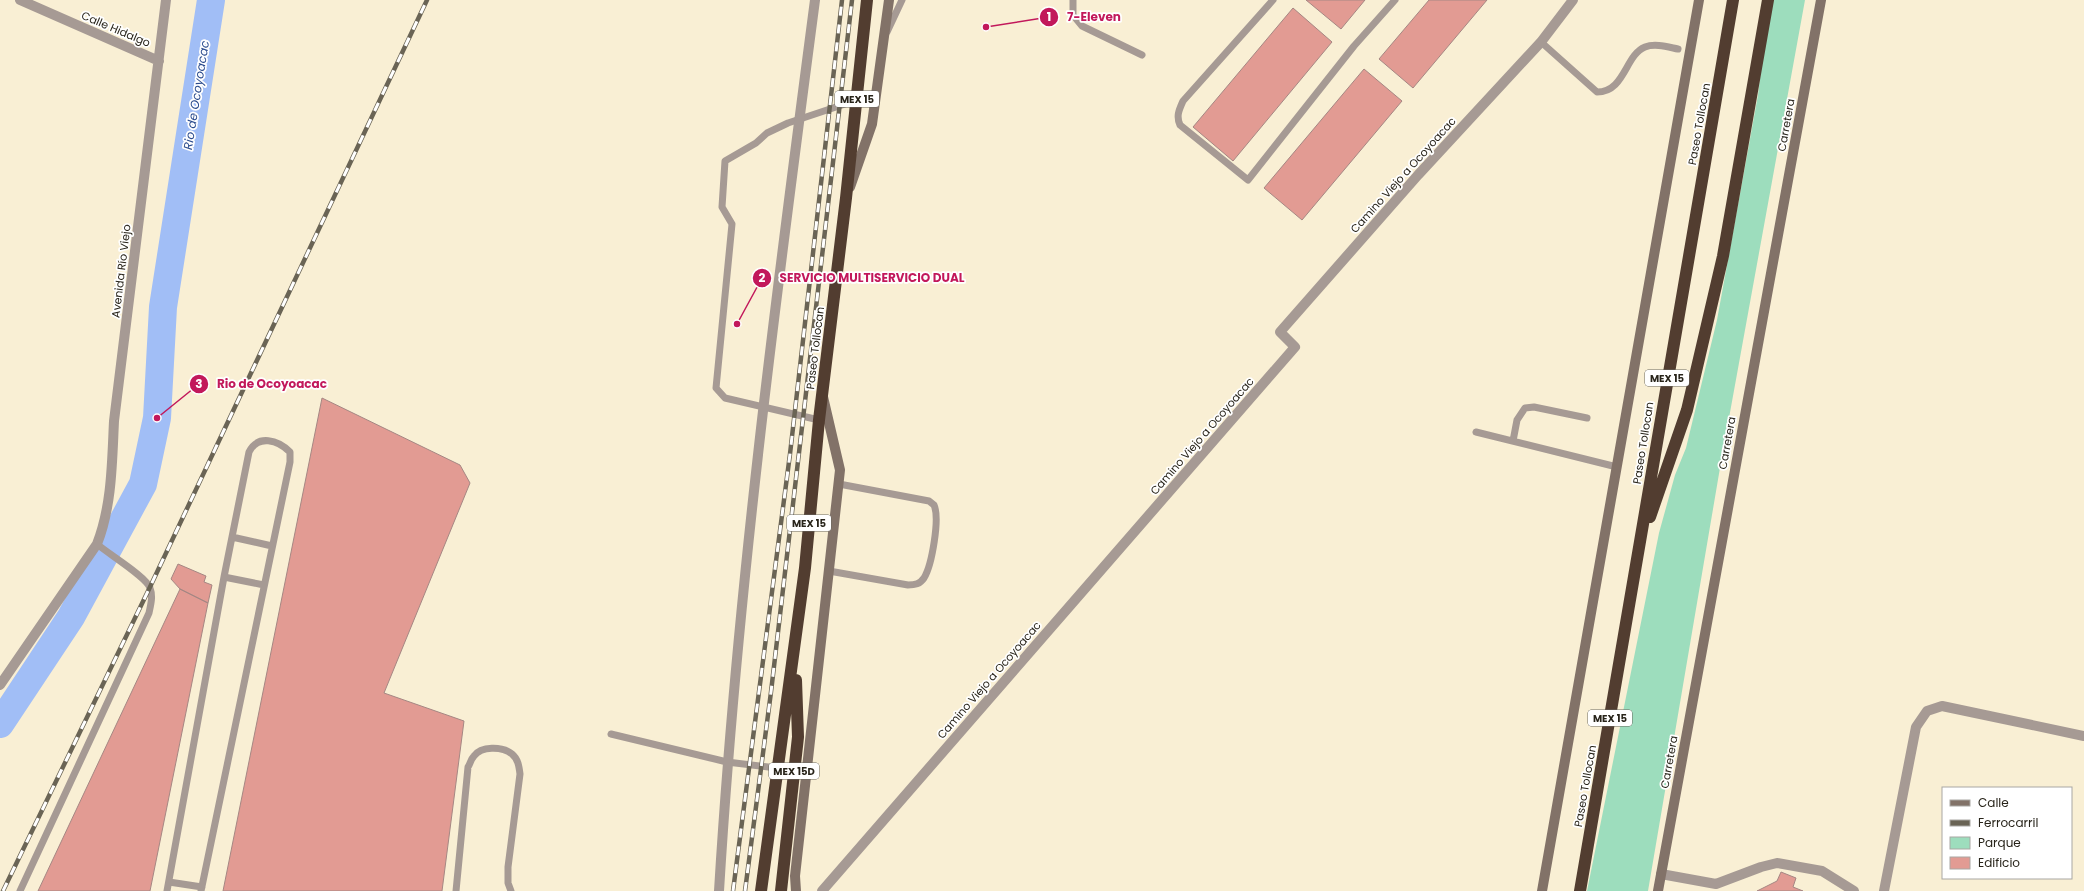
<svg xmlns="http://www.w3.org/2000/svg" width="2084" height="891" font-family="Poppins,sans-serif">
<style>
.green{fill:#9dddbd}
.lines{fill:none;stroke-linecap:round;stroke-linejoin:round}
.river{stroke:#a1bef6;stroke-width:28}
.building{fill:#e29b93;stroke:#a58783}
.lane{stroke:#a69a94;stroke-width:7}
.street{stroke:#a69a94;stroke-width:10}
.secondary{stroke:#827268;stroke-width:10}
.highway{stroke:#523d30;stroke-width:12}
.rail-casing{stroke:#6a6455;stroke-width:4.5}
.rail{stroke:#fff;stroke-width:3;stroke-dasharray:9;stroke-linecap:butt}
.labels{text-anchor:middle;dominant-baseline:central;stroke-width:3.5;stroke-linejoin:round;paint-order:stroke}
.shield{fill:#fff;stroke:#68665f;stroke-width:1}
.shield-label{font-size:10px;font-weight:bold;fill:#28241a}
.street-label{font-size:11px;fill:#28241a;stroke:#fff}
.water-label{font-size:12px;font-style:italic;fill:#2a4b8d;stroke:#fff}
.leader{fill:none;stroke:#c2185b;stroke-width:1.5}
.callout-dot{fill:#c2185b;stroke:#fff;stroke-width:1.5}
.mark-label{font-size:12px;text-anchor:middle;font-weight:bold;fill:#fff}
.callout-label{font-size:12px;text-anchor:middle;font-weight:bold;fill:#c2185b;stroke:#fff;stroke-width:3.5;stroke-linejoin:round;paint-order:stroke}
</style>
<rect width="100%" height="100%" fill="#f9efd4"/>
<!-- green -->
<path class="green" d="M 1772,0 L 1805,0 L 1721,462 L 1648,891 L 1587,891 L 1659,533 L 1675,475 L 1686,448 L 1717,320 L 1758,95 L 1764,44 Z"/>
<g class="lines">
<!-- river -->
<path class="river" d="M 0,724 L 71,617 L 143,484 L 157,418 L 163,307 L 211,0"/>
</g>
<!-- building -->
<path class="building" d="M 1306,0 L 1365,0 L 1341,29 Z
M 1429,0 L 1487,0 L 1413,88 L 1379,59 Z
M 1293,8 L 1332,42 L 1233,161 L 1193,127 Z
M 1364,69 L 1402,101 L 1302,220 L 1264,188 Z
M 322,398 L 460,465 L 470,483 L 384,693 L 464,721 L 442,891 L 223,891 Z
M 178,564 L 206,576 L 204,582 L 212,585 L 208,603 L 180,589 L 171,579 Z
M 180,589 L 208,603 L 150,891 L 38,891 Z
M 1781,872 L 1796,878 L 1793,887 L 1803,891 L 1757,891 L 1777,881 Z"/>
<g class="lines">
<!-- lane -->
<path class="lane" d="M 1073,0 L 1073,15 L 1082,26 L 1142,55
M 1273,0 L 1183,101 C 1179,110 1176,116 1180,125 L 1248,180 L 1354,46 L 1395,0
M 887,32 L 902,0
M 1541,42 L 1597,92 C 1625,92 1625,55 1645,47 C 1655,43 1668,47 1678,49
M 819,420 L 725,398 L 716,388 L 732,224 L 722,207 L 725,161 L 756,143 L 767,133 L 788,123 L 857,100
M 1476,432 L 1617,467
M 1513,441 L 1517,420 L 1525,408 L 1534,407 L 1587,418
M 232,537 L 272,546
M 829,571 L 908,585 C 915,585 920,584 924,578 C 932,565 940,518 934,505 L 929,501 L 839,484
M 224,577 L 264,585
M 611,734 L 727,762 L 777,768
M 169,882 L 202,887
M 20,891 L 149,613 C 151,604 153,596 150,588 C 147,577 107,553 97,544
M 167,891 L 224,577 L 249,452 C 258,434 278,440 290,452 L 290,462 L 201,891
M 456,891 L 468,767 C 470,764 471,759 474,756 C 481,746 502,746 512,754 C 518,759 519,766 520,774 L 508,867 L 508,883 L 511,891"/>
<!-- street -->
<path class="street" d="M 20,0 L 159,61
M 0,685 L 97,544 C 112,506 112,462 114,421 L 166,0
M 1661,874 L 1716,884 L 1761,867 L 1777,863 L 1822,871 L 1854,891
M 719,891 C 737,593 776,296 815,0
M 822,891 L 1295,347 L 1280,332 L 1418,175 L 1541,42 L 1573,0
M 1884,891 L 1916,727 L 1927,711 L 1942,706 L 2084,736"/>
<!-- secondary -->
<path class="secondary" d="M 850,187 L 872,124 L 889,0
M 796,891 L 795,876 L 840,470 L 823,397
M 1542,891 L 1699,0
M 1658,891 L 1821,0"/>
<!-- highway -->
<path class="highway" d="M 1650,517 L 1687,410 L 1723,256 L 1768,0
M 761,891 L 805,568 L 819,420 L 846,198 L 867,0
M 781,891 L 798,737 L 796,680
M 1580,891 L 1733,0"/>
<defs>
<path id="rail" d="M 3,891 L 150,587 L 427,0
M 733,891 L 790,454 L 842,0
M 745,891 L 771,692 L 852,0"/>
</defs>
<!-- rail casing -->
<use href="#rail" class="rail-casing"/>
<!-- rail -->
<use href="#rail" class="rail"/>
</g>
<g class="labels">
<!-- shield labels -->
<g class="shield">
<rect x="835" y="91" width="44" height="16" rx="3"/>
<rect x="1645" y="370" width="44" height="16" rx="3"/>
<rect x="787" y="515" width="44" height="16" rx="3"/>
<rect x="1588" y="710" width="44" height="16" rx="3"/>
<rect x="769" y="763" width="50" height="16" rx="3"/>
</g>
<g class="shield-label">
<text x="857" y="99">MEX 15</text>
<text x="1667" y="378">MEX 15</text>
<text x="809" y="523">MEX 15</text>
<text x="1610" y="718">MEX 15</text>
<text x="794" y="771">MEX 15D</text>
</g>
<!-- street labels -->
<g class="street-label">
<text transform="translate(116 29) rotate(23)">Calle Hidalgo</text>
<text transform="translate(1699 124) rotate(-80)">Paseo Tollocan</text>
<text transform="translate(1786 125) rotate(-80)">Carretera</text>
<text transform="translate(1403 175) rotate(-48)">Camino Viejo a Ocoyoacac</text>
<text transform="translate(121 271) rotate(-83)">Avenida Río Viejo</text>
<text transform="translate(815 348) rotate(-83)">Paseo Tollocan</text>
<text transform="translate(1202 436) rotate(-49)">Camino Viejo a Ocoyoacac</text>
<text transform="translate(1643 443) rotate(-81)">Paseo Tollocan</text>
<text transform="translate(1727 443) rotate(-80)">Carretera</text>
<text transform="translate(989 680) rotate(-49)">Camino Viejo a Ocoyoacac</text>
<text transform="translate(1669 762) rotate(-80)">Carretera</text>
<text transform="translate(1585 786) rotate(-80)">Paseo Tollocan</text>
</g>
<!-- water labels -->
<g class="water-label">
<text transform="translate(196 95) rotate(-81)">Rio de Ocoyoacac</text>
</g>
</g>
<!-- callouts -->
<path class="leader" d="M986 27L1049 17M737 324L762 278M157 418L199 384"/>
<g class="callout-dot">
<circle cx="986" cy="27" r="4"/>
<circle cx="737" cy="324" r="4"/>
<circle cx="157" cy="418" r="4"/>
<circle cx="1049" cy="17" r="10"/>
<circle cx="762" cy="278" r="10"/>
<circle cx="199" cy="384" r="10"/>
</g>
<g class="mark-label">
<text x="1049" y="21">1</text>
<text x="762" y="282">2</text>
<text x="199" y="388">3</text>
</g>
<g class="callout-label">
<text x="1094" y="21">7-Eleven</text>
<text x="872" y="282">SERVICIO MULTISERVICIO DUAL</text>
<text x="272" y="388">Rio de Ocoyoacac</text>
</g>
<!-- legend -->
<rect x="1942" y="787" width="130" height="92" fill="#ffffff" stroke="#a9a7a3"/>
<rect x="1950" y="800" width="20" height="6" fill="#827268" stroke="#a9a7a3"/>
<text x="1978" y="807" font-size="12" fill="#28241a">Calle</text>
<rect x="1950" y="820" width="20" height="6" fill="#6a6455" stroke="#a9a7a3"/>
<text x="1978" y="827" font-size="12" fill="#28241a">Ferrocarril</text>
<rect x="1950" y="837" width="20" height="12" fill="#9dddbd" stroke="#a9a7a3"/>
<text x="1978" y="847" font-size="12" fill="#28241a">Parque</text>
<rect x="1950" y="857" width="20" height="12" fill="#e29b93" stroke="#a9a7a3"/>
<text x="1978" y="867" font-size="12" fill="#28241a">Edificio</text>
</svg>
